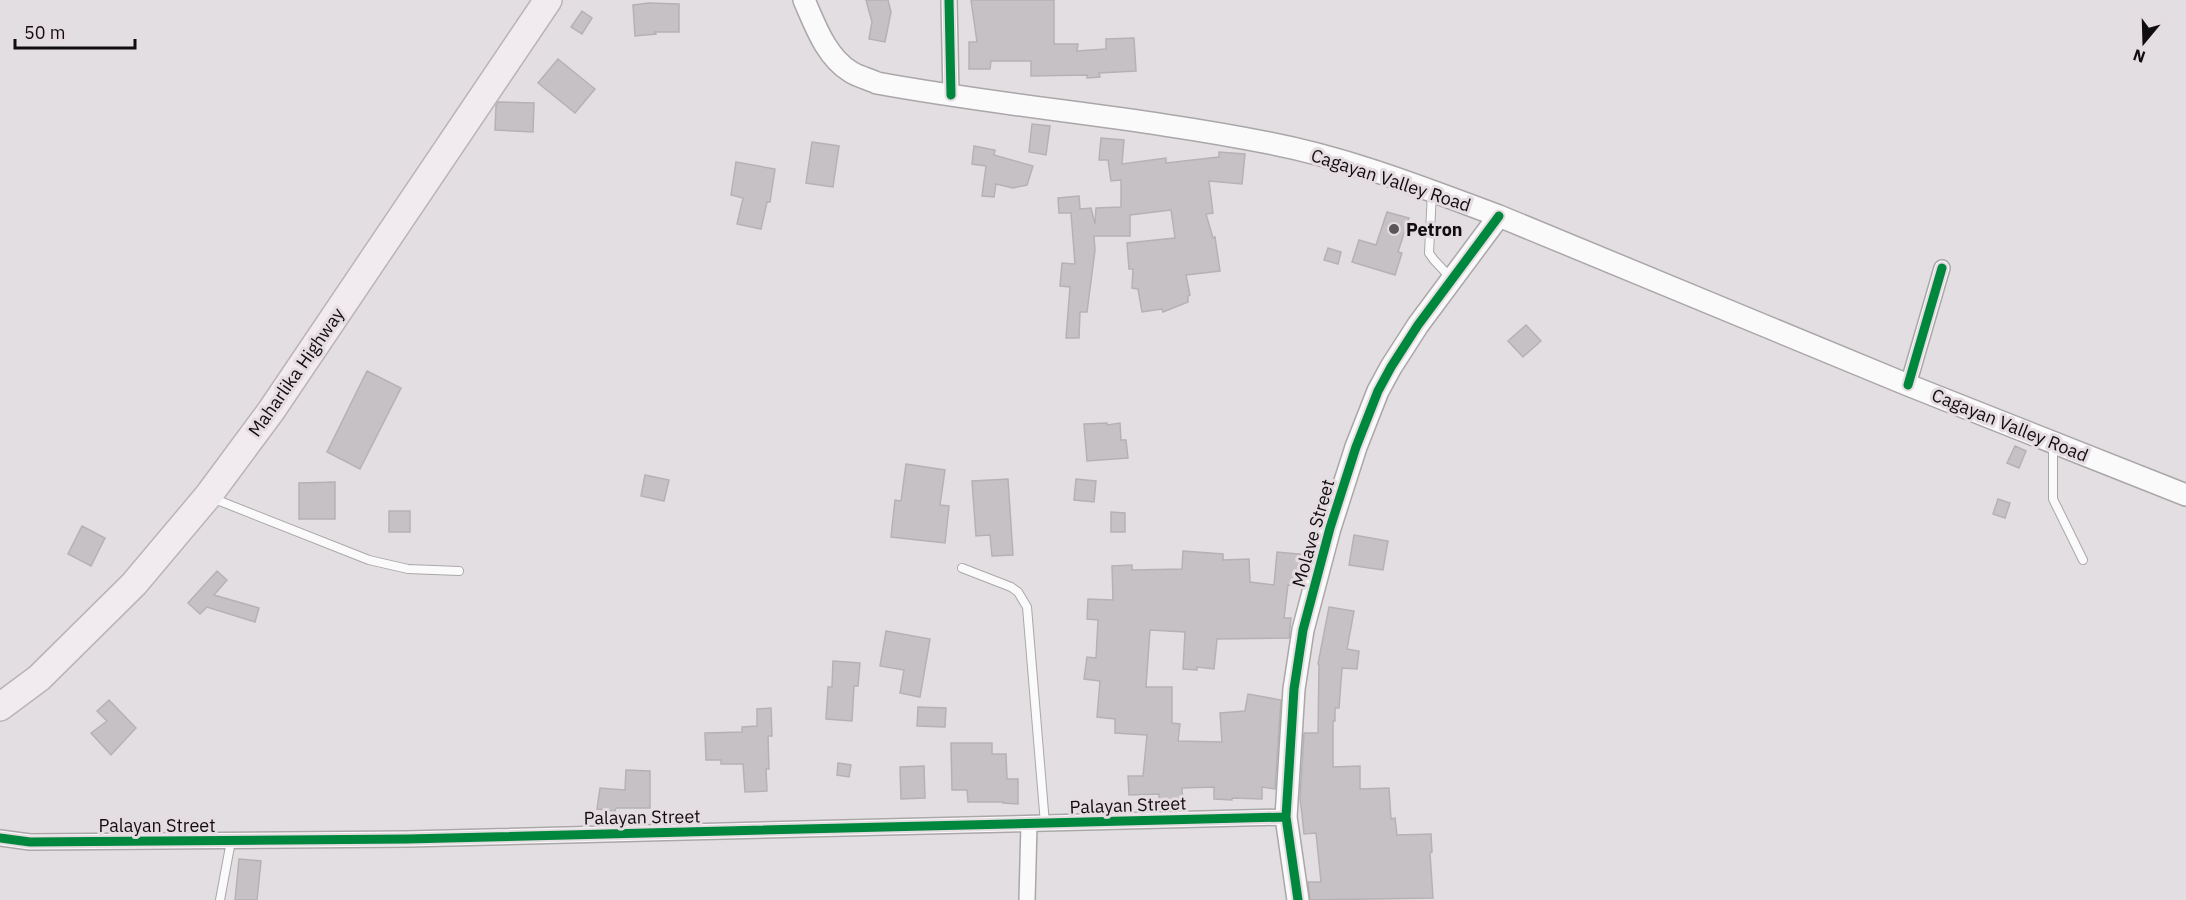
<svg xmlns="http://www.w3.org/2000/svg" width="2186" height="900" font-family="'IBM Plex Sans',sans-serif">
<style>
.building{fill:#c5c1c4;stroke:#b6b2b4;stroke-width:1.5}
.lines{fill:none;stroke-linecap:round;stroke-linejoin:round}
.lane-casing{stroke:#aaa7a9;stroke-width:10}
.street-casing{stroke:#aaa7a9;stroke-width:18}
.secondary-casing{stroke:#aaa7a9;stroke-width:24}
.highway-casing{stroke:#bbb3b8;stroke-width:30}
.lane{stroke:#fbfafa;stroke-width:8}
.street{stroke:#fbfafa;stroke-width:15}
.secondary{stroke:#fbfafa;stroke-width:21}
.highway{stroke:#f1ebef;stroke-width:27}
.cycleway-casing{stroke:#e5dce2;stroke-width:13}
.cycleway{stroke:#00873e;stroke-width:9}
.poi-dot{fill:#5a5658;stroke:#e5dce2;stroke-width:2}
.labels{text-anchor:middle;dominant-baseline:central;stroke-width:6;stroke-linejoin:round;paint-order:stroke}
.street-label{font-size:18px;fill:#100d0f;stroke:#e5dce2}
.poi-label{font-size:18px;font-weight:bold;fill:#100d0f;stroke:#e5dce2;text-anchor:start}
</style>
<rect width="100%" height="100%" fill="#e3dee1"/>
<!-- building -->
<path class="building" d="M 866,0 L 888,0 L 891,12 L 885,42 L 869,39 L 872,22 Z
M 971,0 L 1054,0 L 1054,44 L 1078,44 L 1077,51 L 1106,49 L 1106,39 L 1134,38 L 1136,71 L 1099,73 L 1100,77 L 1087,78 L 1087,75 L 1031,76 L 1031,61 L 991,61 L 990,69 L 969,69 L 969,42 L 977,42 Z
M 649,3 L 679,4 L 679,32 L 655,32 L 656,34 L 635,36 L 633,5 Z
M 582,11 L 592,18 L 582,34 L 571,27 Z
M 558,59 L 595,89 L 575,113 L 538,83 Z
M 498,102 L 534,103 L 533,132 L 495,130 L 496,105 Z
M 1032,124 L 1050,126 L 1046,155 L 1029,152 Z
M 1101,138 L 1124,140 L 1122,164 L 1166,158 L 1166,163 L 1219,157 L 1219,152 L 1245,154 L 1242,184 L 1209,181 L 1213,213 L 1206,214 L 1213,238 L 1215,237 L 1220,271 L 1186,275 L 1190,295 L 1188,296 L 1188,302 L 1163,312 L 1162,309 L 1142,312 L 1138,289 L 1132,288 L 1133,269 L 1129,269 L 1127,243 L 1175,238 L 1171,210 L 1130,215 L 1130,236 L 1094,236 L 1095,250 L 1087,312 L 1080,312 L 1079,338 L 1066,338 L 1070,287 L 1060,286 L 1062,263 L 1075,264 L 1071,213 L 1059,213 L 1058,198 L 1079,196 L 1080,209 L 1091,208 L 1095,224 L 1096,208 L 1121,207 L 1121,180 L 1111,181 L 1108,160 L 1099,160 Z
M 812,142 L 839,146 L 833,187 L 806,183 Z
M 974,146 L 995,150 L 994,155 L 1033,166 L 1027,185 L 1013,188 L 996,184 L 994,197 L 982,196 L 986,166 L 972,164 Z
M 736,162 L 775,169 L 770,202 L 767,202 L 761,229 L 737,224 L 743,198 L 731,195 Z
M 1387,212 L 1409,218 L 1398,252 L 1402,253 L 1395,275 L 1352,262 L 1359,240 L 1376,245 Z
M 1328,248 L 1341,252 L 1338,264 L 1324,260 Z
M 1526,325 L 1541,341 L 1523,357 L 1508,341 Z
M 367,371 L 401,388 L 360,469 L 327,452 Z
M 1107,423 L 1107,425 L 1120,423 L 1121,440 L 1126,440 L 1128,458 L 1087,461 L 1084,424 Z
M 2015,446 L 2026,451 L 2019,468 L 2007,463 Z
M 906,464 L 945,470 L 940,505 L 949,506 L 945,543 L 891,537 L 895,500 L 901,501 Z
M 645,475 L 669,480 L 664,501 L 641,496 Z
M 1008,479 L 1013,555 L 992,556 L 990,535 L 976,536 L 972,481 Z
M 1076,479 L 1096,481 L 1094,502 L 1074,500 Z
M 335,482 L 335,519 L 299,519 L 299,483 Z
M 1998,499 L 2010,503 L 2005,518 L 1993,514 Z
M 389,511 L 410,511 L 410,532 L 389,532 Z
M 1111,512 L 1125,513 L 1125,532 L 1111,532 Z
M 82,526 L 105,538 L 91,566 L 68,554 Z
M 1354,535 L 1388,541 L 1383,570 L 1349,565 Z
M 1183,551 L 1223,554 L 1223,560 L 1249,559 L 1250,582 L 1274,585 L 1277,552 L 1309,555 L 1301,586 L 1288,585 L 1284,618 L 1291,618 L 1289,638 L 1217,639 L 1214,669 L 1197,667 L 1197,670 L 1183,669 L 1185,632 L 1150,630 L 1146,687 L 1172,687 L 1172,723 L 1180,724 L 1178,741 L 1222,742 L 1220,713 L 1245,711 L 1248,694 L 1281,700 L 1275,789 L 1262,787 L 1262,799 L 1232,798 L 1232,800 L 1214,799 L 1214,787 L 1182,788 L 1183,804 L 1159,804 L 1159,794 L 1129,795 L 1128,776 L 1143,776 L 1147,735 L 1115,733 L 1115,719 L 1097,717 L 1100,681 L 1084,679 L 1087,657 L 1096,658 L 1098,620 L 1087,619 L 1088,599 L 1113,600 L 1112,566 L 1132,565 L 1132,570 L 1182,569 Z
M 217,571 L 227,580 L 214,595 L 259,608 L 255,622 L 207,607 L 200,614 L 188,603 Z
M 1329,607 L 1354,611 L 1347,649 L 1359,651 L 1357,669 L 1342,668 L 1339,708 L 1335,708 L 1335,721 L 1333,721 L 1333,767 L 1360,766 L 1360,789 L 1389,788 L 1391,819 L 1395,818 L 1397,835 L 1431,834 L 1432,852 L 1430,853 L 1433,898 L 1310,900 L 1308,882 L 1321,882 L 1316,833 L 1304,834 L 1302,814 L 1300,799 L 1304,733 L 1318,733 L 1319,665 L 1318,664 Z
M 886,631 L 930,639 L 920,697 L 900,693 L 904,670 L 880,666 Z
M 833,661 L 860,663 L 858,686 L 854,686 L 852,721 L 826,719 L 828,687 L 832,687 Z
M 109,700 L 136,728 L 111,755 L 91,733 L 107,721 L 97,711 Z
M 918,707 L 946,708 L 945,727 L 917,726 Z
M 771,708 L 772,736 L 768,736 L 769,769 L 766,769 L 767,791 L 745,792 L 743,764 L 721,764 L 721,760 L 706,760 L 705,733 L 742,732 L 742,727 L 757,726 L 757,709 Z
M 951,743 L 992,743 L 992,754 L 1006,754 L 1007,779 L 1018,779 L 1018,804 L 1003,803 L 1003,802 L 968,802 L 967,790 L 952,790 Z
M 838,763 L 851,765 L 849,777 L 837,775 Z
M 924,766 L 925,798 L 901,799 L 900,767 Z
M 626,770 L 650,771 L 650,808 L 616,808 L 615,811 L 597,809 L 600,788 L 625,790 Z
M 239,859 L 261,861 L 257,900 L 235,900 Z"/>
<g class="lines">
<defs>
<path id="lane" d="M 1432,192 L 1429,253 L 1434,260 L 1450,277
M 2053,446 L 2053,499 L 2083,560
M 212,498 L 369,560 L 408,569 L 459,571
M 962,568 L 1011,587 L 1018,592 L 1027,607 L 1045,824
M 220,900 L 231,841"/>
<path id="street" d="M 949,0 L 951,95
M 1908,385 L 1942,268
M 0,838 L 30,842 L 407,839 L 1286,817
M 1027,900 L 1029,824"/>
<path id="secondary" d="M 804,0 C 815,25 826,57 851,72 C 859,77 869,79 877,83 C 1007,107 1140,117 1269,143 C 1348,158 1424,188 1499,216 L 1908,385 L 2186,495
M 1298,900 L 1286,817 L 1294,689 L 1303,630 L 1330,528 L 1356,447 L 1378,391 L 1391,367 L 1418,325 L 1499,216"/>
<path id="highway" d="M 0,707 L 39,678 L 134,584 L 208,496 L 271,411 L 548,0"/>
</defs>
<!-- lane casing -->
<use href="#lane" class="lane-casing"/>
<!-- street casing -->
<use href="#street" class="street-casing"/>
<!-- secondary casing -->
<use href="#secondary" class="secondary-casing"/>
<!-- highway casing -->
<use href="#highway" class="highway-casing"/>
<!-- lane -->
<use href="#lane" class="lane"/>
<!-- street -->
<use href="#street" class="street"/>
<!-- secondary -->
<use href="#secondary" class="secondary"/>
<!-- highway -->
<use href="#highway" class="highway"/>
<defs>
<path id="cycleway" d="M 949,0 L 951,95
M 1908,385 L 1942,268
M 0,838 L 30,842 L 407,839 L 1286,817
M 1298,900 L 1286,817 L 1294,689 L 1303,630 L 1330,528 L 1356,447 L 1378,391 L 1391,367 L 1418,325 L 1499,216"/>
</defs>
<!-- cycleway casing -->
<use href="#cycleway" class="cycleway-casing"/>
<!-- cycleway -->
<use href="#cycleway" class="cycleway"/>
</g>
<!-- markers -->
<circle class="poi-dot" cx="1394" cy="229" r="6"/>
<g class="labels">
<!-- street labels -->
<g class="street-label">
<text transform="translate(1391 180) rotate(18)">Cagayan Valley Road</text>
<text transform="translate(296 372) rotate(-55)">Maharlika Highway</text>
<text transform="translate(2010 425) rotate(22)">Cagayan Valley Road</text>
<text transform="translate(1313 533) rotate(-74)">Molave Street</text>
<text transform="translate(1128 805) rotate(-2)">Palayan Street</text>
<text transform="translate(642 817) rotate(-1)">Palayan Street</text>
<text x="157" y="825">Palayan Street</text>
</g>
<!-- poi labels -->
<g class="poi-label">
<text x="1406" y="229">Petron</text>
</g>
</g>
<!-- north arrow -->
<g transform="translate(2144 42) rotate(199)" stroke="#e5dce2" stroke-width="4.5" paint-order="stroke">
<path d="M0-4.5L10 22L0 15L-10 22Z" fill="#100d0f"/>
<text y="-9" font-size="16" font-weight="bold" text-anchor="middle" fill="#100d0f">N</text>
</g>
<!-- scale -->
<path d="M15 39v9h120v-9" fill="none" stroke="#100d0f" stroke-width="3"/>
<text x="24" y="39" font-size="18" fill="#100d0f" stroke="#e5dce2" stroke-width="4.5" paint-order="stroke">50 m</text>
</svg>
